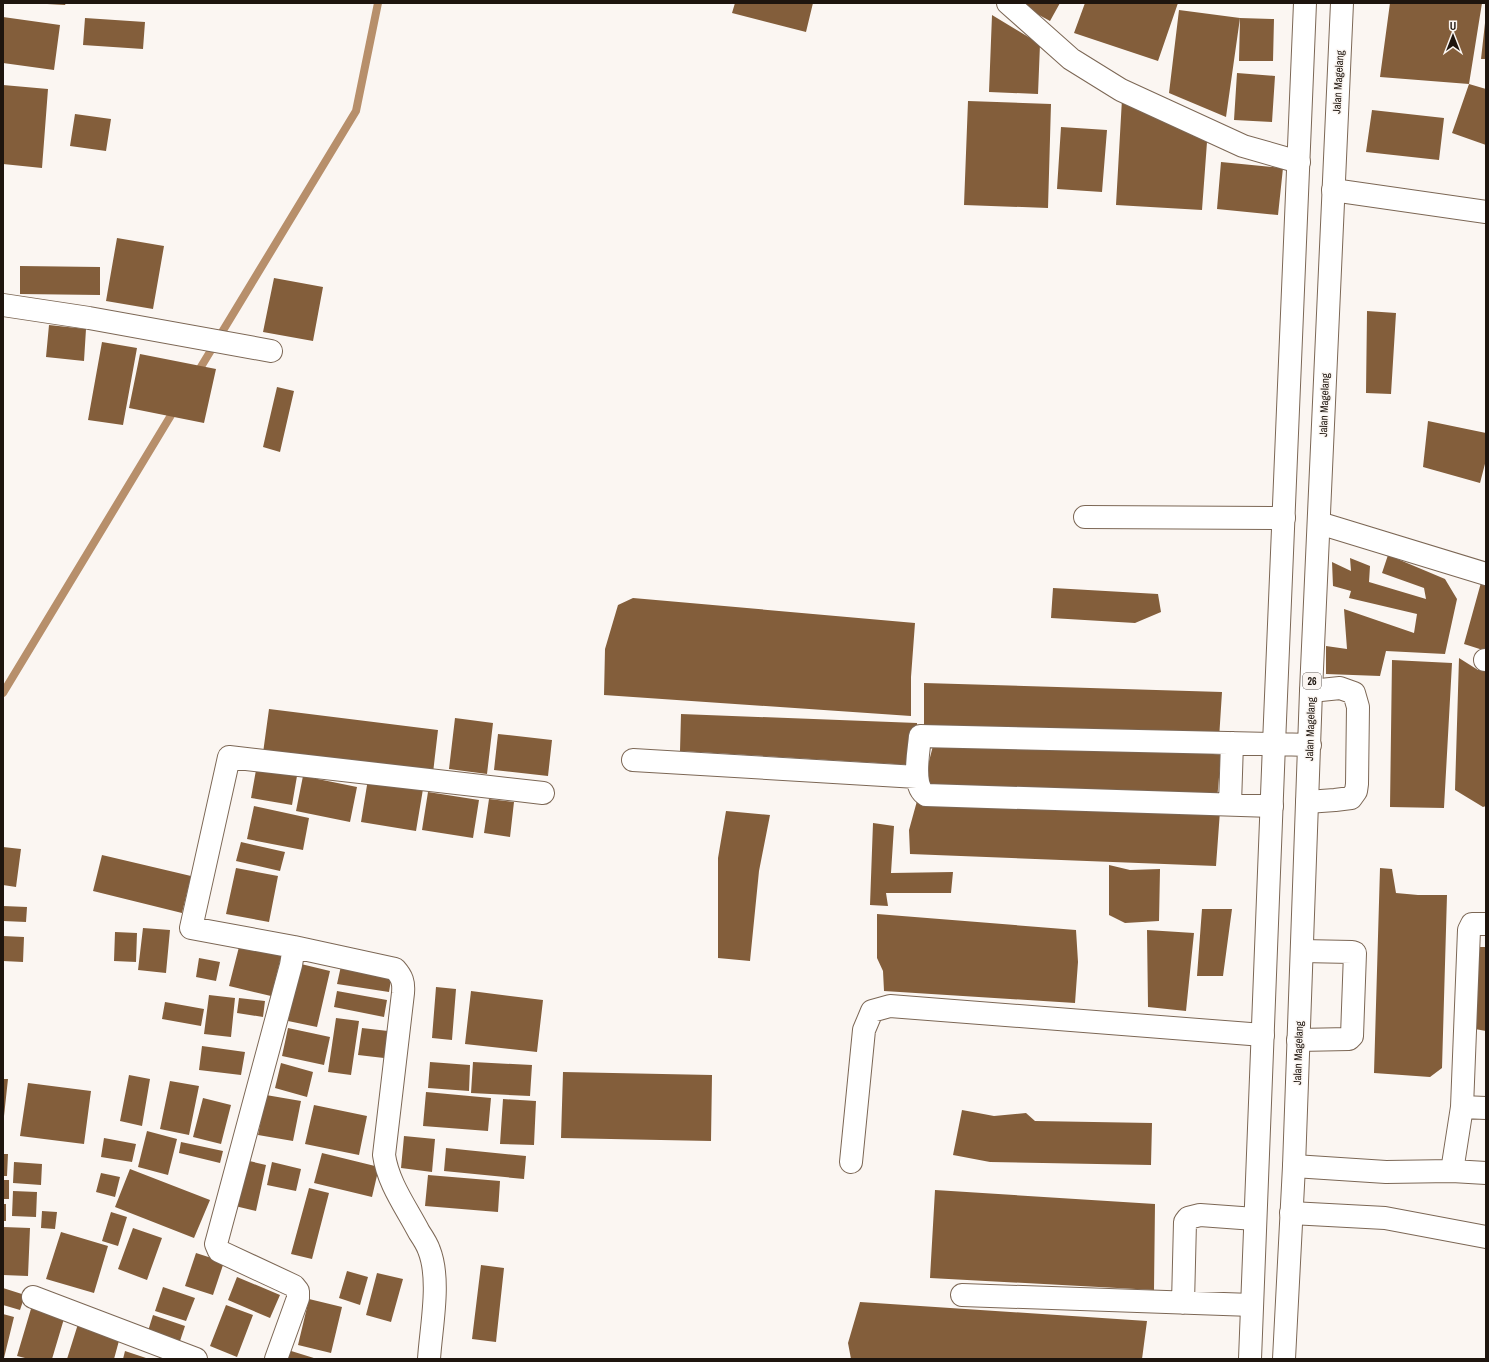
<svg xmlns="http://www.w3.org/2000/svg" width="1489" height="1362" font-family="'Archivo Narrow',sans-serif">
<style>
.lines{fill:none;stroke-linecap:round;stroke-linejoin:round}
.stream{stroke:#b78f6b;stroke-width:8}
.building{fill:#835e3b}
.minor-casing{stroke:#7c6755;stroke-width:24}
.major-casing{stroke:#7c6755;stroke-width:24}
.minor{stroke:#fff;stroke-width:22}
.major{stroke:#fff;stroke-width:22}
.labels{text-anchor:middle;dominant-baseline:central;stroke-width:3;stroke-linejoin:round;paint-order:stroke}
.shield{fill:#fbf6f2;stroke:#605852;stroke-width:1}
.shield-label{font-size:10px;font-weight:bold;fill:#1e150e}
.street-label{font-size:11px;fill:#1e150e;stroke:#fbf6f2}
</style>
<rect width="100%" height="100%" fill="#fbf6f2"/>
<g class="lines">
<!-- stream -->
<path class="stream" d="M 196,375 L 356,111 L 378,3
M 3,693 L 176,407"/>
</g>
<!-- building -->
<path class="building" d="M 47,3 L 66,3 L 65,5 L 47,4 Z
M 735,3 L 813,3 L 806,32 L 732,13 Z
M 1017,3 L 1060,3 L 1050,21 Z
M 1085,3 L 1178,3 L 1158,61 L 1074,33 Z
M 1390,3 L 1482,3 L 1469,84 L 1486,89 L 1486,145 L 1452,133 L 1469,84 L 1380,77 Z
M 1179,10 L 1240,18 L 1226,117 L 1169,93 Z
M 992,15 L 1040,44 L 1038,94 L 989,92 Z
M 3,17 L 60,25 L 54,70 L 3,63 Z
M 85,18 L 145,22 L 143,49 L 83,45 Z
M 1240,18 L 1274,19 L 1273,61 L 1239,61 Z
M 1485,23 L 1486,23 L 1486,59 L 1481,59 Z
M 1237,73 L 1275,76 L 1272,122 L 1234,120 Z
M 3,85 L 48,89 L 42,168 L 3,164 Z
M 1122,99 L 1207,142 L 1202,210 L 1116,205 Z
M 968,101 L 1051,104 L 1048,208 L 964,205 Z
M 1372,110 L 1444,118 L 1439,160 L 1366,152 Z
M 75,114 L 111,119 L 106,151 L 70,146 Z
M 1061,127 L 1107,130 L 1102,192 L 1057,189 Z
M 1221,162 L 1283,168 L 1278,215 L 1217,209 Z
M 117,238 L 164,246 L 153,309 L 106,301 Z
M 20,266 L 100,267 L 100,295 L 20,294 Z
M 274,278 L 323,287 L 313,341 L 263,332 Z
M 1367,311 L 1396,313 L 1391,394 L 1366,393 Z
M 49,325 L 86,329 L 84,361 L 46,357 Z
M 102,342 L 137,348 L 123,425 L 88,420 Z
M 140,354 L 216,369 L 204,423 L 129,408 Z
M 277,387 L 294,391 L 280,452 L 263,447 Z
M 1428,421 L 1486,433 L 1486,460 L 1480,483 L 1423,467 Z
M 1388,555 L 1445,579 L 1457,599 L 1445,654 L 1386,651 L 1380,676 L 1326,674 L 1326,646 L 1347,649 L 1344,609 L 1414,633 L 1417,614 L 1349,598 L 1351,591 L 1333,586 L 1332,562 L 1351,571 L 1350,558 L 1370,566 L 1369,582 L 1426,599 L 1424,588 L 1382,573 Z
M 1482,579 L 1486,580 L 1486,651 L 1464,644 Z
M 1053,588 L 1158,594 L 1161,612 L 1135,623 L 1051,618 Z
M 633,598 L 915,623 L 911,677 L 911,716 L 604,695 L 605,649 L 618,605 Z
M 1459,658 L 1478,670 L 1486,670 L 1486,806 L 1483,807 L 1455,790 Z
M 1392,660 L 1452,663 L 1444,808 L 1390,807 Z
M 924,683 L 1222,692 L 1219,739 L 924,730 Z
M 269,709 L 438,730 L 433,773 L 263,753 Z
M 681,714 L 917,723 L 917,730 L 911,765 L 680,751 Z
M 455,718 L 493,723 L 487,774 L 449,769 Z
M 498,734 L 552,740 L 548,776 L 494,770 Z
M 934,742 L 1210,750 L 1213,754 L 1221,755 L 1217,800 L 930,792 L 927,769 Z
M 256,770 L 297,776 L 292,805 L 251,798 Z
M 303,776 L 357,787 L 350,822 L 296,811 Z
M 368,779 L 423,789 L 416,831 L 361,822 Z
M 428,792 L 479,800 L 473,838 L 422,830 Z
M 489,799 L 514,802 L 510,837 L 484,833 Z
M 917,801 L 1220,811 L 1216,866 L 910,854 L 909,830 Z
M 254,806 L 309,818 L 303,850 L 247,839 Z
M 726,811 L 770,815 L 759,871 L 750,961 L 718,958 L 718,858 Z
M 873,823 L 894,826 L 891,873 L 953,872 L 951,893 L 886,893 L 888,906 L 870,905 Z
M 241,842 L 285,852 L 280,871 L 236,861 Z
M 3,847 L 21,849 L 16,887 L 3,885 Z
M 102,855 L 191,876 L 182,913 L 93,891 Z
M 1109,865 L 1130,870 L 1160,869 L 1159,921 L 1125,923 L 1109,915 Z
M 236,868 L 278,876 L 269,922 L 226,914 Z
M 1380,868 L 1392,869 L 1396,893 L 1418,895 L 1447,895 L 1442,1068 L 1430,1077 L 1374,1073 Z
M 3,906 L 27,907 L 26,922 L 3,921 Z
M 1202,909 L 1232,909 L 1223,976 L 1197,976 Z
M 877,914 L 1076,930 L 1078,962 L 1075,1003 L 884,991 L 883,971 L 877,958 Z
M 143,928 L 170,930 L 166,973 L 138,970 Z
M 1147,930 L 1194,933 L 1186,1011 L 1148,1007 Z
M 115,932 L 137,933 L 136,962 L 114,961 Z
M 3,936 L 24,937 L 23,962 L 3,961 Z
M 240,943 L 282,953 L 271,996 L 229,986 Z
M 1476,947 L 1486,947 L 1486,1031 L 1475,1029 Z
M 199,958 L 220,962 L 216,981 L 196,977 Z
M 301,964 L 330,971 L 317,1027 L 288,1021 Z
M 341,966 L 392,974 L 389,992 L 337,984 Z
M 436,987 L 456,989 L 452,1040 L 432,1038 Z
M 337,991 L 387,1000 L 384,1017 L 334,1007 Z
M 471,991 L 543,1000 L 537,1052 L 465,1044 Z
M 209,995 L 235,998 L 231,1037 L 204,1034 Z
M 239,998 L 265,1001 L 263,1017 L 237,1013 Z
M 165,1002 L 204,1009 L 201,1026 L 162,1019 Z
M 336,1018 L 359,1021 L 351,1075 L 328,1072 Z
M 288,1028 L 330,1037 L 324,1065 L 282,1056 Z
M 362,1028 L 388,1031 L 384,1058 L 358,1055 Z
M 202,1046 L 245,1052 L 241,1075 L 199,1070 Z
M 430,1062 L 470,1065 L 469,1091 L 428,1088 Z
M 473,1062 L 532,1065 L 530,1096 L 471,1093 Z
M 281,1063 L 313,1072 L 307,1097 L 275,1088 Z
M 563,1072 L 712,1075 L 711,1141 L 561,1138 Z
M 129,1075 L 150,1079 L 142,1126 L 120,1121 Z
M 3,1079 L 8,1079 L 4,1116 L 3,1115 Z
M 170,1081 L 199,1086 L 189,1135 L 160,1129 Z
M 28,1083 L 91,1091 L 84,1144 L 20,1136 Z
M 426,1092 L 491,1098 L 488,1131 L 423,1126 Z
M 266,1095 L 301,1101 L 293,1141 L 258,1135 Z
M 203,1098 L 231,1105 L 221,1144 L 193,1137 Z
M 503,1099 L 536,1101 L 534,1145 L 500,1144 Z
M 314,1105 L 367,1116 L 359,1155 L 305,1144 Z
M 962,1110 L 994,1116 L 1026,1113 L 1035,1121 L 1152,1123 L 1151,1165 L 990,1162 L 953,1155 Z
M 147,1131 L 177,1139 L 168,1175 L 138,1167 Z
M 404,1136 L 435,1139 L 432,1172 L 401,1168 Z
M 104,1138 L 136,1144 L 132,1162 L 101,1157 Z
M 181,1142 L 223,1151 L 220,1163 L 179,1153 Z
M 446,1148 L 526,1156 L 524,1179 L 444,1171 Z
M 322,1153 L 379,1167 L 372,1197 L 314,1183 Z
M 3,1154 L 8,1154 L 7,1176 L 3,1176 Z
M 245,1160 L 266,1165 L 256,1211 L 235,1206 Z
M 14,1162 L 42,1164 L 41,1185 L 13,1183 Z
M 272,1162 L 301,1169 L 296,1191 L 267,1185 Z
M 130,1169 L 210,1200 L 194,1238 L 115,1207 Z
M 101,1173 L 120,1177 L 115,1197 L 96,1192 Z
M 428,1175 L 500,1181 L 498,1212 L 425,1206 Z
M 3,1180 L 9,1180 L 9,1199 L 3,1199 Z
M 309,1188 L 329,1193 L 312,1259 L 291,1254 Z
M 935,1190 L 1155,1204 L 1154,1290 L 930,1278 Z
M 13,1191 L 37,1192 L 36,1217 L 12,1216 Z
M 3,1204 L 6,1204 L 6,1221 L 3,1221 Z
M 42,1211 L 57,1212 L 55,1229 L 41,1228 Z
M 111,1212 L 127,1217 L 118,1246 L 102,1241 Z
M 3,1227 L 30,1228 L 28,1276 L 3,1275 Z
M 133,1228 L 162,1238 L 147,1280 L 118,1269 Z
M 61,1232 L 108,1246 L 94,1293 L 46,1279 Z
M 196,1253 L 224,1262 L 213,1295 L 185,1286 Z
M 481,1265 L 504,1268 L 496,1342 L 472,1339 Z
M 347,1271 L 368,1277 L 360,1305 L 339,1298 Z
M 377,1273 L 403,1279 L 391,1322 L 366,1315 Z
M 237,1277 L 280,1295 L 270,1318 L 228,1300 Z
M 163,1287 L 195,1298 L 186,1321 L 155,1311 Z
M 3,1288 L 25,1295 L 20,1310 L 3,1305 Z
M 309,1299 L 342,1307 L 331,1353 L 298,1345 Z
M 33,1302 L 66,1312 L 52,1359 L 29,1359 L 17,1356 Z
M 860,1302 L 1147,1321 L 1142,1359 L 851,1359 L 848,1343 Z
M 226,1305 L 253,1315 L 237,1357 L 210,1346 Z
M 3,1314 L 14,1317 L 4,1358 L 3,1358 Z
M 153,1315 L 185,1326 L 180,1341 L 148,1331 Z
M 78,1324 L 120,1337 L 114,1359 L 67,1359 Z
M 288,1350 L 317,1359 L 285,1359 Z
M 125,1351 L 149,1359 L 123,1359 Z"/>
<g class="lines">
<defs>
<path id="minor" d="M 1008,3 L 1071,59 L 1121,90 L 1243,146 L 1299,162
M 1333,190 L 1486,212
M 3,305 L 89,318 L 271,351
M 1085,517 L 1284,518
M 1319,523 L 1486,574
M 1485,660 L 1486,660
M 633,760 L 917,777
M 1307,802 L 1335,800 L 1351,798 L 1356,791 L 1357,784 L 1358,707 L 1354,693 L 1340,688 L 1311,691
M 1230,804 L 1232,743
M 1272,806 L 926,795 C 911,786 919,751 920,736 L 1274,744
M 1486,924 L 1472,924 L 1469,930 L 1462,1107 L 1486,1108
M 1298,1040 L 1349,1039 L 1352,1036 L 1355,953 L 1352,952 L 1302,951
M 851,1162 L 864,1030 L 872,1011 L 890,1006 L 1263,1035
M 1294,1166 L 1386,1172 L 1452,1171 L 1462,1107
M 1452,1171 L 1486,1173
M 1291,1213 L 1385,1218 L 1486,1237
M 962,1295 L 1252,1305
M 33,1297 L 196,1359
M 1183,1303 L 1185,1222 L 1188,1218 L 1200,1215 L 1255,1219
M 276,1359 L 298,1298 L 298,1291 L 294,1286 L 219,1251 L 216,1244 L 291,965 L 294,947
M 429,1359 C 431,1327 441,1280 429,1250 C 427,1244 423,1238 419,1232 C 406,1207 388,1183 384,1155 L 403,993 C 404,982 402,977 395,969 L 294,947 L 191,928 L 229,757 L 543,793"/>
<path id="major" d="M 1274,744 L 1310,745
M 1250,1359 L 1274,744 L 1305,3
M 1284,1359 L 1294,1166 L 1311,691 L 1342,3"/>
</defs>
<!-- minor casing -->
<use href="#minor" class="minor-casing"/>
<!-- major casing -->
<use href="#major" class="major-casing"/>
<!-- minor -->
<use href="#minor" class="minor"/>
<!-- major -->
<use href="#major" class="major"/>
</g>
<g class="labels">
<!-- shield labels -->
<rect class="shield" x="1303" y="673" width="18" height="16" rx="3"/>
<g class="shield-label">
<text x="1312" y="681">26</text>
</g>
<!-- street labels -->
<g class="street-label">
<text transform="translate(1338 82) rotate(-87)">Jalan Magelang</text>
<text transform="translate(1324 405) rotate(-88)">Jalan Magelang</text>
<text transform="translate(1310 729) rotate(-88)">Jalan Magelang</text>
<text transform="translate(1298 1053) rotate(-88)">Jalan Magelang</text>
</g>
</g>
<!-- border -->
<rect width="1489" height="1362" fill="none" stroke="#1e150e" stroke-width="8"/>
<!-- north arrow -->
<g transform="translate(1453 36)" stroke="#fbf6f2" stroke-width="3" paint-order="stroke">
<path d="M0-3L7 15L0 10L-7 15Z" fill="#1e150e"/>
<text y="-6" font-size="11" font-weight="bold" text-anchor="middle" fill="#1e150e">U</text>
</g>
</svg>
